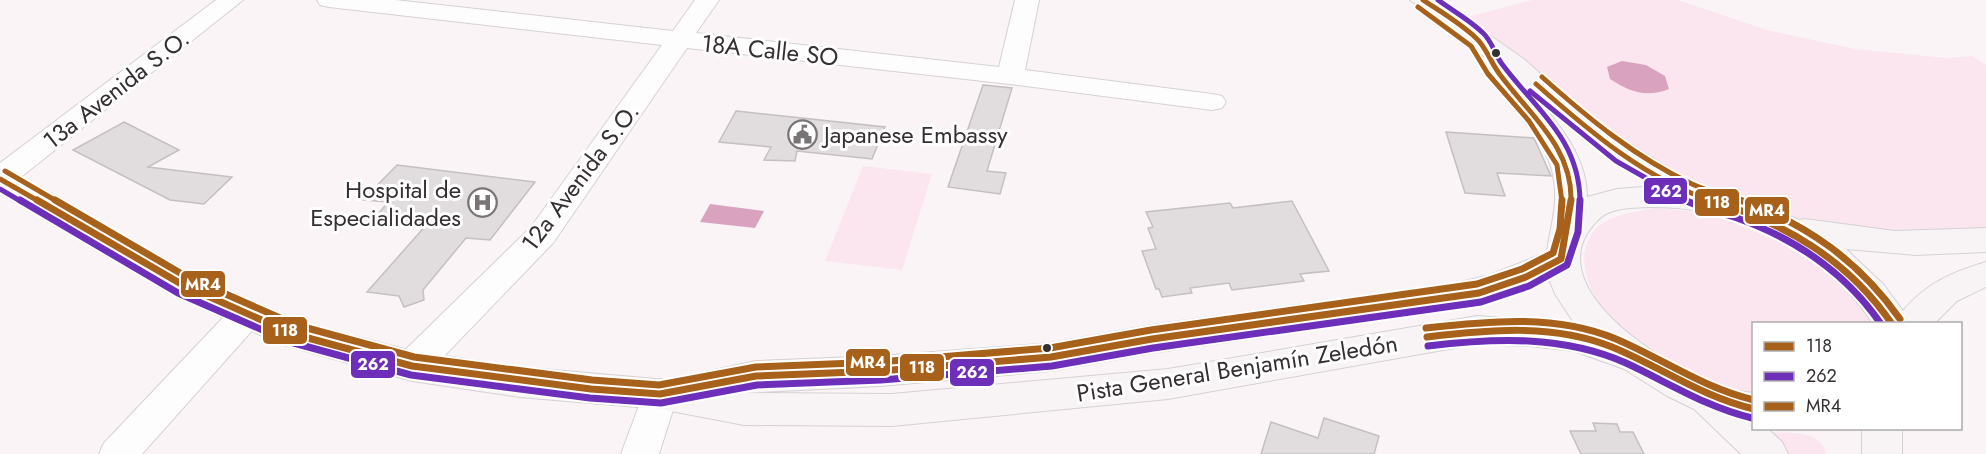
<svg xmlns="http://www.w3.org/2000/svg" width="1986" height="454" font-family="Jost,sans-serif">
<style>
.green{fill:#fbe6f0}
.water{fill:#d9a3c0}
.building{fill:#e1dcde;stroke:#c4bfc2;stroke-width:1.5}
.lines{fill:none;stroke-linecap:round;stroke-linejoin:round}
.minor-casing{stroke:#d6d1d3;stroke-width:2}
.major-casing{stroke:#d5d1d3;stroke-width:2}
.minor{fill:#fefdfe;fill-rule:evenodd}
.major{fill:#f8f4f6;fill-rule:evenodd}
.bus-1-far1-casing{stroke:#fff;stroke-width:9}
.bus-1-casing{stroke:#fff;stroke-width:11}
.bus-2-far1-casing{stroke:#fff;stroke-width:9}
.bus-2-casing{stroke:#fff;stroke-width:11}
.bus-3-far1-casing{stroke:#fff;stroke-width:9}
.bus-3-casing{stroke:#fff;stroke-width:11}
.bus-1-far1{stroke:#a8611a;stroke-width:5}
.bus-1{stroke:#a8611a;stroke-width:7}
.bus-2-far1{stroke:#6d2fba;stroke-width:5}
.bus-2{stroke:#6d2fba;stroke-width:7}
.bus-3-far1{stroke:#a8611a;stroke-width:5}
.bus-3{stroke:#a8611a;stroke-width:7}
.bus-dot{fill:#342f31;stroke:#fff;stroke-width:2}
.labels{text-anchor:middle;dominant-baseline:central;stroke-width:6;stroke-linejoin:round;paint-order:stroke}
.street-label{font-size:24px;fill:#342f31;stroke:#fff}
.poi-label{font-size:24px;fill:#342f31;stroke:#fff;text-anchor:start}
.line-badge{stroke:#fff;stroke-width:2}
.badge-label{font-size:16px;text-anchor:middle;font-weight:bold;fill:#fff}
</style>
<rect width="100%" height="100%" fill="#faf4f7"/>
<!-- green -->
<path class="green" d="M 1532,0 L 1678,0 L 1767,30 L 1855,49 L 1946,58 L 1972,56 L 1986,65 L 1986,240 L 1895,245 L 1702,200 L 1453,21 Z
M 863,166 L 932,174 L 902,270 L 825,261 Z
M 1654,208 C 1726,212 1804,234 1852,292 C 1860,301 1865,313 1871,323 L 1754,324 L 1753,392 C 1713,386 1674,368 1640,345 C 1609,323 1563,269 1595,230 C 1609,214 1635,212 1654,208 Z
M 1773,432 C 1794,434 1821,430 1826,454 L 1789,454 L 1773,439 Z"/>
<!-- water -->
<path class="water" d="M 1622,61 L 1646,65 L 1665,76 L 1669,89 C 1646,98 1630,92 1610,79 L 1607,67 Z
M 710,204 L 764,211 L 755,228 L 700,222 Z"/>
<!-- building -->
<path class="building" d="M 983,85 L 1012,88 L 987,171 L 1006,173 L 1000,194 L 948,187 Z
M 736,111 L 885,127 L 872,159 L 797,151 L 795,161 L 764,160 L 771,147 L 719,142 Z
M 124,122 L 179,150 L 148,167 L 232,177 L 204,204 L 170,200 L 73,150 Z
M 1446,132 L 1534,138 L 1551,176 L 1497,173 L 1505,196 L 1465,193 Z
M 397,165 L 535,182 L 490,240 L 466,238 L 423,290 L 424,300 L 404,307 L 399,296 L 367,292 L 428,223 L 375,218 L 388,202 L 363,200 Z
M 1292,201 L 1329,271 L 1300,274 L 1304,281 L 1232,290 L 1229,283 L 1190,288 L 1192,293 L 1162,297 L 1159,289 L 1156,289 L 1142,251 L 1156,249 L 1148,228 L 1153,227 L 1146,212 L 1230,203 L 1233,208 Z
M 1324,418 L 1379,436 L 1374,454 L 1261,454 L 1271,422 L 1318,438 Z
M 1593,423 L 1617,424 L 1620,432 L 1633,432 L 1644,454 L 1581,454 L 1570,431 L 1596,431 Z"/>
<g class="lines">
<defs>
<path id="minor" d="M 216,0 L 243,0 L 11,185 L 0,188 L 0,163 Z
M 317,0 L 395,0 L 673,31 L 695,0 L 719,0 L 696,33 L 999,67 L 1015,0 L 1039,0 L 1025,70 L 1212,94 L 1222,96 L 1226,102 L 1222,108 L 1212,110 L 1010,84 L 687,48 L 553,243 L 425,376 L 412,380 L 399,376 L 394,366 L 399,356 L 531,227 L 662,45 L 329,7 L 320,5 Z
M 246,302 L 258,306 L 263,315 L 258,324 L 142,454 L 99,454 L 104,443 L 234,306 Z
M 660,379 L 673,384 L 678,394 L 659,454 L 621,454 L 647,384 Z"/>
<path id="major" d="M 1410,0 L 1440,0 L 1525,60 L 1579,108 L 1635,147 L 1704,190 L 1758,203 L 1799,220 L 1805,219 L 1895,231 L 1986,228 L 1986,252 L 1916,255 L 1846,249 L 1884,285 L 1903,311 C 1925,284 1952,272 1986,262 L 1986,287 L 1957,301 L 1934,324 L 1873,324 C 1824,248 1739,206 1649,207 C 1633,208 1610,207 1598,220 C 1532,285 1665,366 1718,386 C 1729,390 1742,392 1754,393 L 1754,428 L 1767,428 L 1782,442 L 1788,454 L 1741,454 L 1694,409 L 1667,396 L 1624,369 L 1574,351 L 1529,346 L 1477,344 L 1168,399 L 892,426 L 744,425 L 660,409 L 520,397 L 412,381 L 280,344 L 171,294 L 0,193 L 0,169 L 11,172 L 195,276 L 302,323 L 412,351 L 520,367 L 667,380 L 756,361 L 880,356 L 1051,343 L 1152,325 L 1456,283 L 1490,275 L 1547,252 C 1549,233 1555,217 1555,197 C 1557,147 1518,118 1492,81 L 1496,75 L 1506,73 ZM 1546,109 L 1613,161 L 1655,186 L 1617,189 L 1587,197 C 1587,162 1567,135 1546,109 ZM 1549,279 L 1555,294 L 1574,323 L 1477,316 L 1168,369 L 892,394 L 744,393 L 880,386 L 1051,371 L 1152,353 L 1456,309 L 1514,293 Z
M 1862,428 L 1902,428 L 1902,454 L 1862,454 Z"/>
</defs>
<!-- minor casing -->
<use href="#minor" class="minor-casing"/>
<!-- major casing -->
<use href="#major" class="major-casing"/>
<!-- minor -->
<use href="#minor" class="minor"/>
<!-- major -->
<use href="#major" class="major"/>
<defs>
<path id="bus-1-far1" d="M 1423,0 C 1441,12 1460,23 1476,38 C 1487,48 1491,64 1501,76 C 1531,116 1573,148 1571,202
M 1536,84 C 1589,131 1647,181 1716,202
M 0,179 L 40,202"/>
<path id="bus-1" d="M 37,200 L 183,285 L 293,334 L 412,366 L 591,389 L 660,394 L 756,376 L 880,371 L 1051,357 L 1152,339 L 1479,293 L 1526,277 L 1561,259 L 1571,200
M 1711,200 C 1786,224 1847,259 1892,324
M 1427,337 C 1488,330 1553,323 1612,347 C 1661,367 1702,397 1754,409"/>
<path id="bus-2-far1" d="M 1438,0 C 1453,11 1470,20 1483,33 C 1492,41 1495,55 1502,64 C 1536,110 1580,139 1580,202
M 1530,91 L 1616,161 L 1688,202
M 0,189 L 22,202"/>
<path id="bus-2" d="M 20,200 L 178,293 L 290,342 L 411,375 L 590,398 L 661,403 L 757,385 L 881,380 L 1052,366 L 1153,348 L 1481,302 L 1529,286 L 1567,265 L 1578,232 L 1580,200
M 1684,200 C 1702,208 1720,212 1737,218 C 1796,239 1845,272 1881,324
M 1428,346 C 1495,338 1563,335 1626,363 C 1669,383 1706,407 1752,418"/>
<path id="bus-3-far1" d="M 1418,7 L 1471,46 L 1488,74 L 1529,121 L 1557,165 L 1562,202
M 1542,77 C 1588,118 1636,158 1692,184 C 1709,192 1727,196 1744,202
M 5,171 L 58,202"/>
<path id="bus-3" d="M 55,200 L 187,277 L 296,325 L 414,357 L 592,380 L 659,385 L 756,367 L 879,362 L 1050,348 L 1151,330 L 1477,284 L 1522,269 L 1553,253 L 1560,229 L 1562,200
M 1740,200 C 1807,224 1859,261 1900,319
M 1426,328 C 1489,321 1556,314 1616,339 C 1663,359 1703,388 1754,400"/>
</defs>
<!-- bus-1-far1 casing -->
<use href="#bus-1-far1" class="bus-1-far1-casing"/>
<!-- bus-1 casing -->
<use href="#bus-1" class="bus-1-casing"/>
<!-- bus-2-far1 casing -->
<use href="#bus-2-far1" class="bus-2-far1-casing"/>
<!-- bus-2 casing -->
<use href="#bus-2" class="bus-2-casing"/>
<!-- bus-3-far1 casing -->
<use href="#bus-3-far1" class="bus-3-far1-casing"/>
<!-- bus-3 casing -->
<use href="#bus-3" class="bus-3-casing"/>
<!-- bus-1-far1 -->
<use href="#bus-1-far1" class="bus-1-far1"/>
<!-- bus-1 -->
<use href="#bus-1" class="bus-1"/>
<!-- bus-2-far1 -->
<use href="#bus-2-far1" class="bus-2-far1"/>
<!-- bus-2 -->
<use href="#bus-2" class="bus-2"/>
<!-- bus-3-far1 -->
<use href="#bus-3-far1" class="bus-3-far1"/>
<!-- bus-3 -->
<use href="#bus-3" class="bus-3"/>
</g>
<!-- icons -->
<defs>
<symbol id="civic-ring" viewBox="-11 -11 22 22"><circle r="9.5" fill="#fff" stroke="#797476" stroke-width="1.5"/><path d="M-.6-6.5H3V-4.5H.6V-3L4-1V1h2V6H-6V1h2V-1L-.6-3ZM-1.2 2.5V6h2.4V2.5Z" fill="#797476"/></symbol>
<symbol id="hospital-ring" viewBox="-11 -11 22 22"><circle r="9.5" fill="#fff" stroke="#797476" stroke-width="1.5"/><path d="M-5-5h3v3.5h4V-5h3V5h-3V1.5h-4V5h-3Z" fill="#797476"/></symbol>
</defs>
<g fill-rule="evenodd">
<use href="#civic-ring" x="786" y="118" width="33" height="33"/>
<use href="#hospital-ring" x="466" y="186" width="33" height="33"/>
</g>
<!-- markers -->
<g class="bus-dot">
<circle cx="1496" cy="53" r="5"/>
<circle cx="1047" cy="348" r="5"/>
</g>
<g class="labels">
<!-- street labels -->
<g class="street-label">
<text transform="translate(770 50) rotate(6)">18A Calle SO</text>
<text transform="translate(116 89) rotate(-38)">13a Avenida S.O.</text>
<text transform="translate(580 177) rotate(-53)">12a Avenida S.O.</text>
<text transform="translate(1237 368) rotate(-9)">Pista General Benjamín Zeledón</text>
</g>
<!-- poi labels -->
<g class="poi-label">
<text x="824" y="134">Japanese Embassy</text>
<text x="461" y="189" text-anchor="end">Hospital de<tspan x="461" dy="28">Especialidades</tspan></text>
</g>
</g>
<g class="line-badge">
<rect x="1643" y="177" width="45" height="28" rx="6" fill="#6d2fba"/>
<rect x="1694" y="188" width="46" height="29" rx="6" fill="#a8611a"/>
<rect x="1744" y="196" width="46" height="29" rx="6" fill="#a8611a"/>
<rect x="180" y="270" width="46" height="28" rx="6" fill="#a8611a"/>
<rect x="262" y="316" width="46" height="29" rx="6" fill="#a8611a"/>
<rect x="845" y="348" width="46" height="29" rx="6" fill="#a8611a"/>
<rect x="350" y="350" width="46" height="29" rx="6" fill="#6d2fba"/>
<rect x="899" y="353" width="46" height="29" rx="6" fill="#a8611a"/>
<rect x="949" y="358" width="46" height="29" rx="6" fill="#6d2fba"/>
</g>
<g class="badge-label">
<text x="1666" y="197">262</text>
<text x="1717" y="208">118</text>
<text x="1767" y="216">MR4</text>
<text x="203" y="290">MR4</text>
<text x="285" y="336">118</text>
<text x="868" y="368">MR4</text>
<text x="373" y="370">262</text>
<text x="922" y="373">118</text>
<text x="972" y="378">262</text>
</g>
<!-- legend -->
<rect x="1752" y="322" width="210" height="108" fill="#ffffff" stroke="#aeacad" stroke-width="1.5"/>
<rect x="1764" y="342" width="30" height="9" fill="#a8611a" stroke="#aeacad" stroke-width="1.5"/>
<text x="1806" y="352" font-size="18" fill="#342f31">118</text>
<rect x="1764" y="372" width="30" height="9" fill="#6d2fba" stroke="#aeacad" stroke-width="1.5"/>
<text x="1806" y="382" font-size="18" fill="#342f31">262</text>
<rect x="1764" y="402" width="30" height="9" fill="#a8611a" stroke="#aeacad" stroke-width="1.5"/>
<text x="1806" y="412" font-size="18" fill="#342f31">MR4</text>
</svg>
